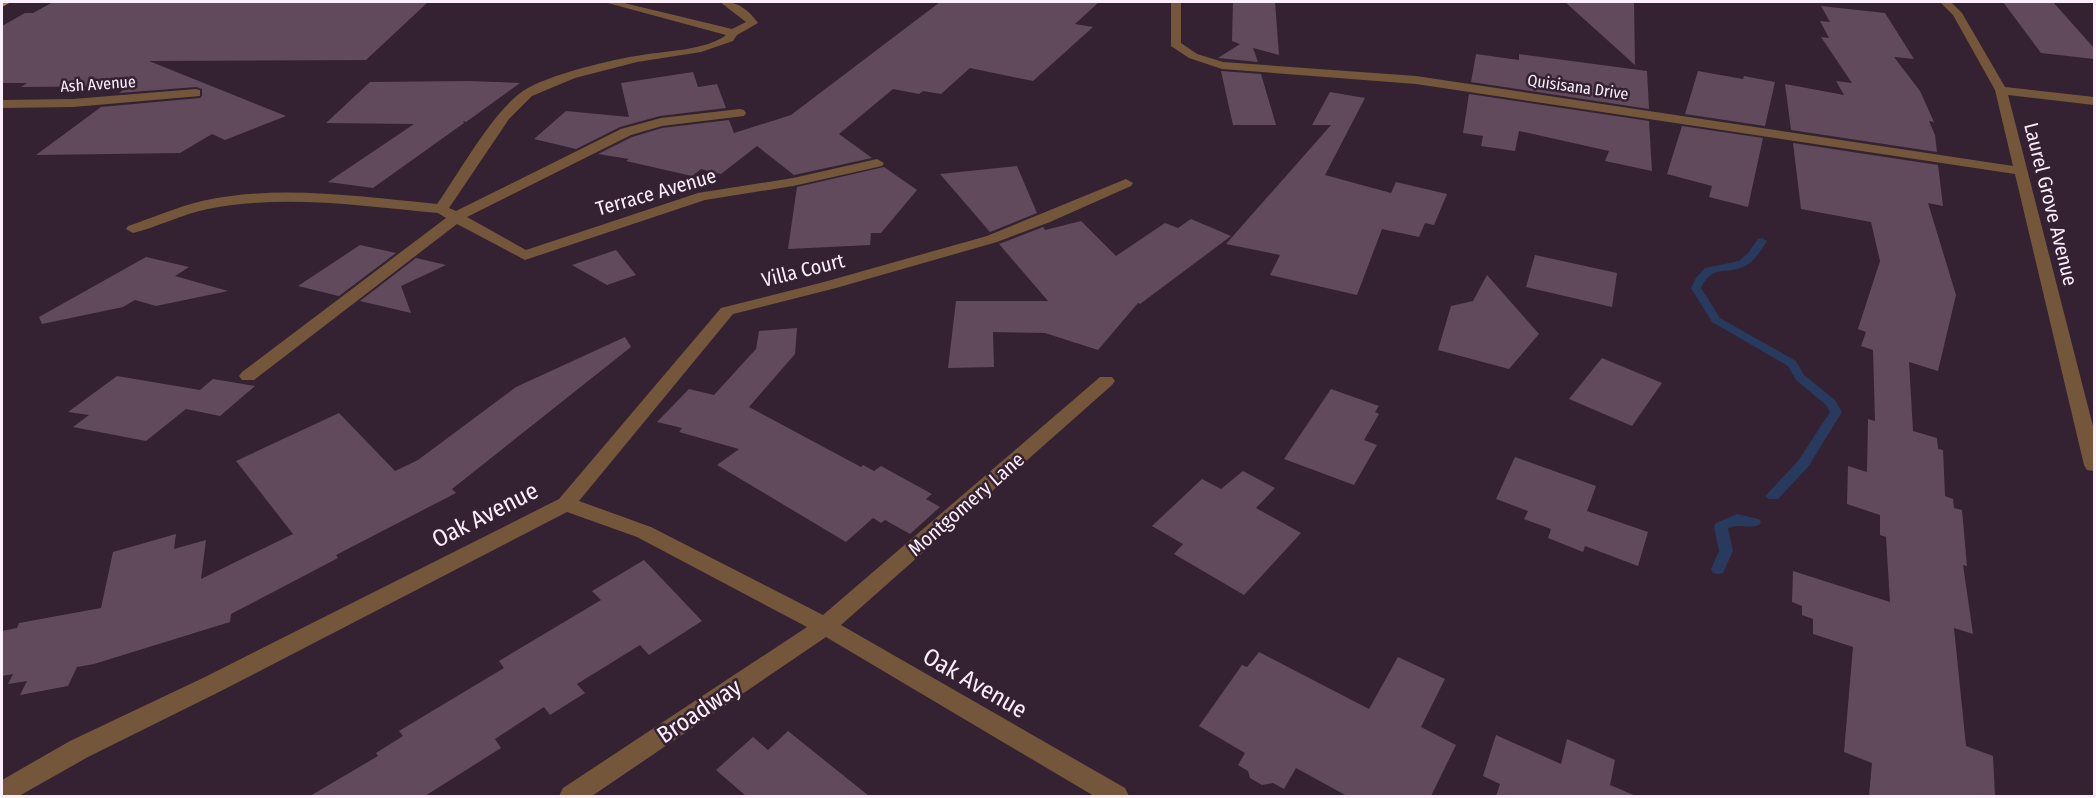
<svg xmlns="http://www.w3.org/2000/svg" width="2096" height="798" font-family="'Fira Sans Condensed',sans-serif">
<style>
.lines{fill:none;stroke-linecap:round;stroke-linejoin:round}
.stream{fill:#283a5e;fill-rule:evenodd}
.building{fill:#614a5b}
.minor{fill:#74573a;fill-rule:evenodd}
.major{fill:#bd8343;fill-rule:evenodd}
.labels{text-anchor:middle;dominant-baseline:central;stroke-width:5;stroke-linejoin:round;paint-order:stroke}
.far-street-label{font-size:16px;fill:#fceffb;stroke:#342233}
.street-label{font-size:20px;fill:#fceffb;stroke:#342233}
.near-street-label{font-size:24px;fill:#fceffb;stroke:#342233}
</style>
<rect width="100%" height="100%" fill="#342233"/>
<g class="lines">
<!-- stream -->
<path class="stream" d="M 1762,238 L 1767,241 C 1761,250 1755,261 1745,266 C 1725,276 1713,263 1701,288 L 1720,318 L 1796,361 L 1804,375 L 1835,400 L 1842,412 L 1808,467 L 1778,499 L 1768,499 L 1766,496 L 1768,493 L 1798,461 L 1830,412 L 1826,405 L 1796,380 L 1788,366 L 1712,322 L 1691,288 L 1696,278 L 1705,268 L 1739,261 L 1748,253 L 1758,239 Z
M 1737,514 L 1759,519 L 1761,522 L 1759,525 C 1747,529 1741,523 1728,528 L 1733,551 L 1723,573 L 1718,574 L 1713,573 L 1711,569 L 1719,551 L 1714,526 L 1716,523 Z"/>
</g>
<!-- building -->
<path class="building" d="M 53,2 L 428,2 L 366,60 L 149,61 L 286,116 L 225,140 L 212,134 L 180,153 L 36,155 L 101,107 L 200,98 L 202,96 L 202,89 L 196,87 L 119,93 L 128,86 L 21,87 L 27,83 L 2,83 L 2,26 L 25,13 L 33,13 Z
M 940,2 L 1099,2 L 1075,24 L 1093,27 L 1033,81 L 970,68 L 941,94 L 923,91 L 919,94 L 893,89 L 839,134 L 872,158 L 794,175 L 757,146 L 721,174 L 701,169 L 692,176 L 626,161 L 629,159 L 598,154 L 632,137 L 662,128 L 729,120 L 734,133 L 791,115 Z
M 1233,2 L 1275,2 L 1279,55 L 1253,48 L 1258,62 L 1218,58 L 1240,44 L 1232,41 Z
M 1565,2 L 1634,2 L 1635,65 Z
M 2003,2 L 2053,2 L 2094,48 L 2094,59 L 2041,53 Z
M 1821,6 L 1885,13 L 1914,59 L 1894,57 L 1920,91 L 1934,122 L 1929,121 L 1935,135 L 1937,152 L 1791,130 L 1785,84 L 1844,95 L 1836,81 L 1852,83 L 1821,37 L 1829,38 L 1820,21 L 1830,22 Z
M 1476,54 L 1519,60 L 1519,54 L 1647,71 L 1649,109 L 1471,82 Z
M 1221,71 L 1261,74 L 1276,125 L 1233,125 Z
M 1698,71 L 1743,79 L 1744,76 L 1775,82 L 1765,126 L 1685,114 Z
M 693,72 L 698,87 L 717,84 L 726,108 L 660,116 L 620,127 L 576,149 L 534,139 L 566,111 L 629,117 L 621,83 Z
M 469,81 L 520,83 L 466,122 L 463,121 L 464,123 L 373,188 L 328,182 L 414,124 L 326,123 L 370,82 Z
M 1330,92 L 1365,98 L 1325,175 L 1391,193 L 1396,182 L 1447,194 L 1434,225 L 1425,223 L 1419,237 L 1382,229 L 1357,295 L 1270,275 L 1280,255 L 1226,244 L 1331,125 L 1312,125 Z
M 1469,94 L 1649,121 L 1652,171 L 1605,161 L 1609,151 L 1519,131 L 1515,151 L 1481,146 L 1483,136 L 1463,133 Z
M 1682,126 L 1763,138 L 1748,207 L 1709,197 L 1712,186 L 1667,174 Z
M 1793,143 L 1938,165 L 1943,206 L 1928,203 L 1956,295 L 1938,371 L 1909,362 L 1913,431 L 1937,438 L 1938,449 L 1943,450 L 1945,496 L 1953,499 L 1954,508 L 1962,510 L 1967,566 L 1963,565 L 1973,634 L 1954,628 L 1966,746 L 1993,756 L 1995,796 L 1869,796 L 1872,763 L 1844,752 L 1853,647 L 1813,634 L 1813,619 L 1802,615 L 1802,606 L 1792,602 L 1793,571 L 1890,602 L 1886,537 L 1880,535 L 1880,515 L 1847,504 L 1848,466 L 1867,472 L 1868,419 L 1875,421 L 1873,350 L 1861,346 L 1866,332 L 1858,329 L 1880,261 L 1871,222 L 1801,209 Z
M 1017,166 L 1037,213 L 990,232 L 940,174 Z
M 884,167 L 917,190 L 881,233 L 871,233 L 870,245 L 788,249 L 797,187 Z
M 1191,219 L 1231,236 L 1140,304 L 1138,303 L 1098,350 L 1045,333 L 993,332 L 994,367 L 948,368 L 956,301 L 1048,301 L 999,244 L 1043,227 L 1045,230 L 1081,221 L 1116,256 L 1165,223 L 1178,228 Z
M 360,245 L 396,253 L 339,296 L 298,286 Z
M 616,250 L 636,275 L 607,285 L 572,265 Z
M 1535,255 L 1617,273 L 1612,307 L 1526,287 Z
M 146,257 L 189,267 L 175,276 L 228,291 L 156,306 L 135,300 L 123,307 L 42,324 L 39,317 Z
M 416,258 L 446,265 L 401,286 L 411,313 L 360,301 Z
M 1487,275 L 1539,334 L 1509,369 L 1438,350 L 1451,306 L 1473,301 Z
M 797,328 L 795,354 L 749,407 L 861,467 L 863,465 L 874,471 L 881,466 L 932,494 L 926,499 L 940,507 L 910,534 L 885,520 L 881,523 L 873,518 L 846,542 L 717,465 L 739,449 L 679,432 L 682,428 L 657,422 L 689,389 L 714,395 L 756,349 L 759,331 Z
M 625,337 L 631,347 L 452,489 L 456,493 L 336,555 L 338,558 L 231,614 L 230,622 L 94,664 L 77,667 L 68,686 L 20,695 L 27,681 L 8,684 L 13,674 L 2,676 L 2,631 L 17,628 L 19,623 L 101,608 L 113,552 L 176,534 L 174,549 L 206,540 L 201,579 L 293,534 L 236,461 L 339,413 L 395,471 L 418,460 L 516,387 Z
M 1602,358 L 1662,383 L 1632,426 L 1569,399 Z
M 117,376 L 200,390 L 213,379 L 255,386 L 220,416 L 186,409 L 146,441 L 73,427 L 89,415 L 68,412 Z
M 1331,389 L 1379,406 L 1375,412 L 1379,414 L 1364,440 L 1377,445 L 1354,485 L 1284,459 Z
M 1515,457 L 1596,486 L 1587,511 L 1648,532 L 1638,566 L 1585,546 L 1583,552 L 1548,538 L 1551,529 L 1524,519 L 1528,511 L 1496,499 Z
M 1243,471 L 1275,488 L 1256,508 L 1301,533 L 1244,595 L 1174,554 L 1183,544 L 1152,526 L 1202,479 L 1221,489 Z
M 644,560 L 702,621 L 649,655 L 640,645 L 577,684 L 585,693 L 550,715 L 544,707 L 495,739 L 501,748 L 425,796 L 310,796 L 378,756 L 376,753 L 403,736 L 399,731 L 504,668 L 499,661 L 601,600 L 592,591 Z
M 1259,652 L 1369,709 L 1398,657 L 1445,679 L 1421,727 L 1456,745 L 1431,796 L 1347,796 L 1296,768 L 1284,789 L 1273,783 L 1262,785 L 1250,778 L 1248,771 L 1238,765 L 1245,753 L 1199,726 L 1242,665 L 1247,667 Z
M 788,731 L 869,796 L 746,796 L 716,770 L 753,737 L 768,750 Z
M 1496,735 L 1561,764 L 1567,739 L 1615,760 L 1610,785 L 1636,796 L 1496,796 L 1500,784 L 1483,776 Z"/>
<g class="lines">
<!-- minor -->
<path class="minor" d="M 604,2 L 620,2 L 732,29 L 746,22 L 720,2 C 736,0 749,10 758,23 L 737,35 L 733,41 L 701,52 L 637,62 L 575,78 L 532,96 L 509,119 L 449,208 L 456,211 L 621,129 L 661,118 L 740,109 L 744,110 L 746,113 L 744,116 L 662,126 L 631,135 L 467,217 L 526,250 L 698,193 L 793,178 L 877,159 L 884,163 L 882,166 L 793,186 L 705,200 L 525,260 L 457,224 L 254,380 L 242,380 L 239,376 L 242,372 L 446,218 L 438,213 C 361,206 284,194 208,209 C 182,214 158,227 133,233 L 126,229 L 128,226 C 152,218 177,207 202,201 C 279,184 360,197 437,204 C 459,173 493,111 523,91 C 547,75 613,59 642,55 C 666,51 707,50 726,35 Z
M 1171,2 L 1181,2 L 1181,43 L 1197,54 L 1223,62 L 1416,76 L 2013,166 L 1995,90 L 1953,15 L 1940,2 L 1951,2 L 1962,13 L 2005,87 L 2094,97 L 2094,105 L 2008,95 L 2094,430 L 2094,471 L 2087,470 L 2084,465 L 2015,174 L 1416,84 L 1222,69 L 1189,58 L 1171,46 Z
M 196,89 L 200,90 L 200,96 L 73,107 L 2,108 L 2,100 L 73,99 Z
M 1126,179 L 1133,183 L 1131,186 L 1050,222 L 997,242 L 836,288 L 733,314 L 579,501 L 651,527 L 823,615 L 1100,377 L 1112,377 L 1115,381 L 1112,385 L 841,625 L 1125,788 L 1129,796 L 1094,796 L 826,637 L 592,796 L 559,796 L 563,788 L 807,627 L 637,537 L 567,512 L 221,691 L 88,757 L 19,796 L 2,796 L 2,780 L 70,741 L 205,677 L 559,499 L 721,308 L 824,282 L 987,236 Z"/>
<!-- major -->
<path class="major" d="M 2,2 L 11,2 L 2,7 Z"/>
</g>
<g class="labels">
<!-- far-street labels -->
<g class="far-street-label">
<text transform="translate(98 84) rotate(-4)">Ash Avenue</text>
<text transform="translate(1578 87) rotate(8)">Quisisana Drive</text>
</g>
<!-- street labels -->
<g class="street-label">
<text transform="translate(656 192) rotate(-16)">Terrace Avenue</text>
<text transform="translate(2051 204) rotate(76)">Laurel Grove Avenue</text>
<text transform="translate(803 270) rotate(-14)">Villa Court</text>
<text transform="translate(966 504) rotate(-41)">Montgomery Lane</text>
</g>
<!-- near-street labels -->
<g class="near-street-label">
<text transform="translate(485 515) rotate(-27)">Oak Avenue</text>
<text transform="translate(975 683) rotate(30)">Oak Avenue</text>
<text transform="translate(699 711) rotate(-34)">Broadway</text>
</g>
</g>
<!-- border -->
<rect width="2096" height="798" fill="none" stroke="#fceffb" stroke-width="6"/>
</svg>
